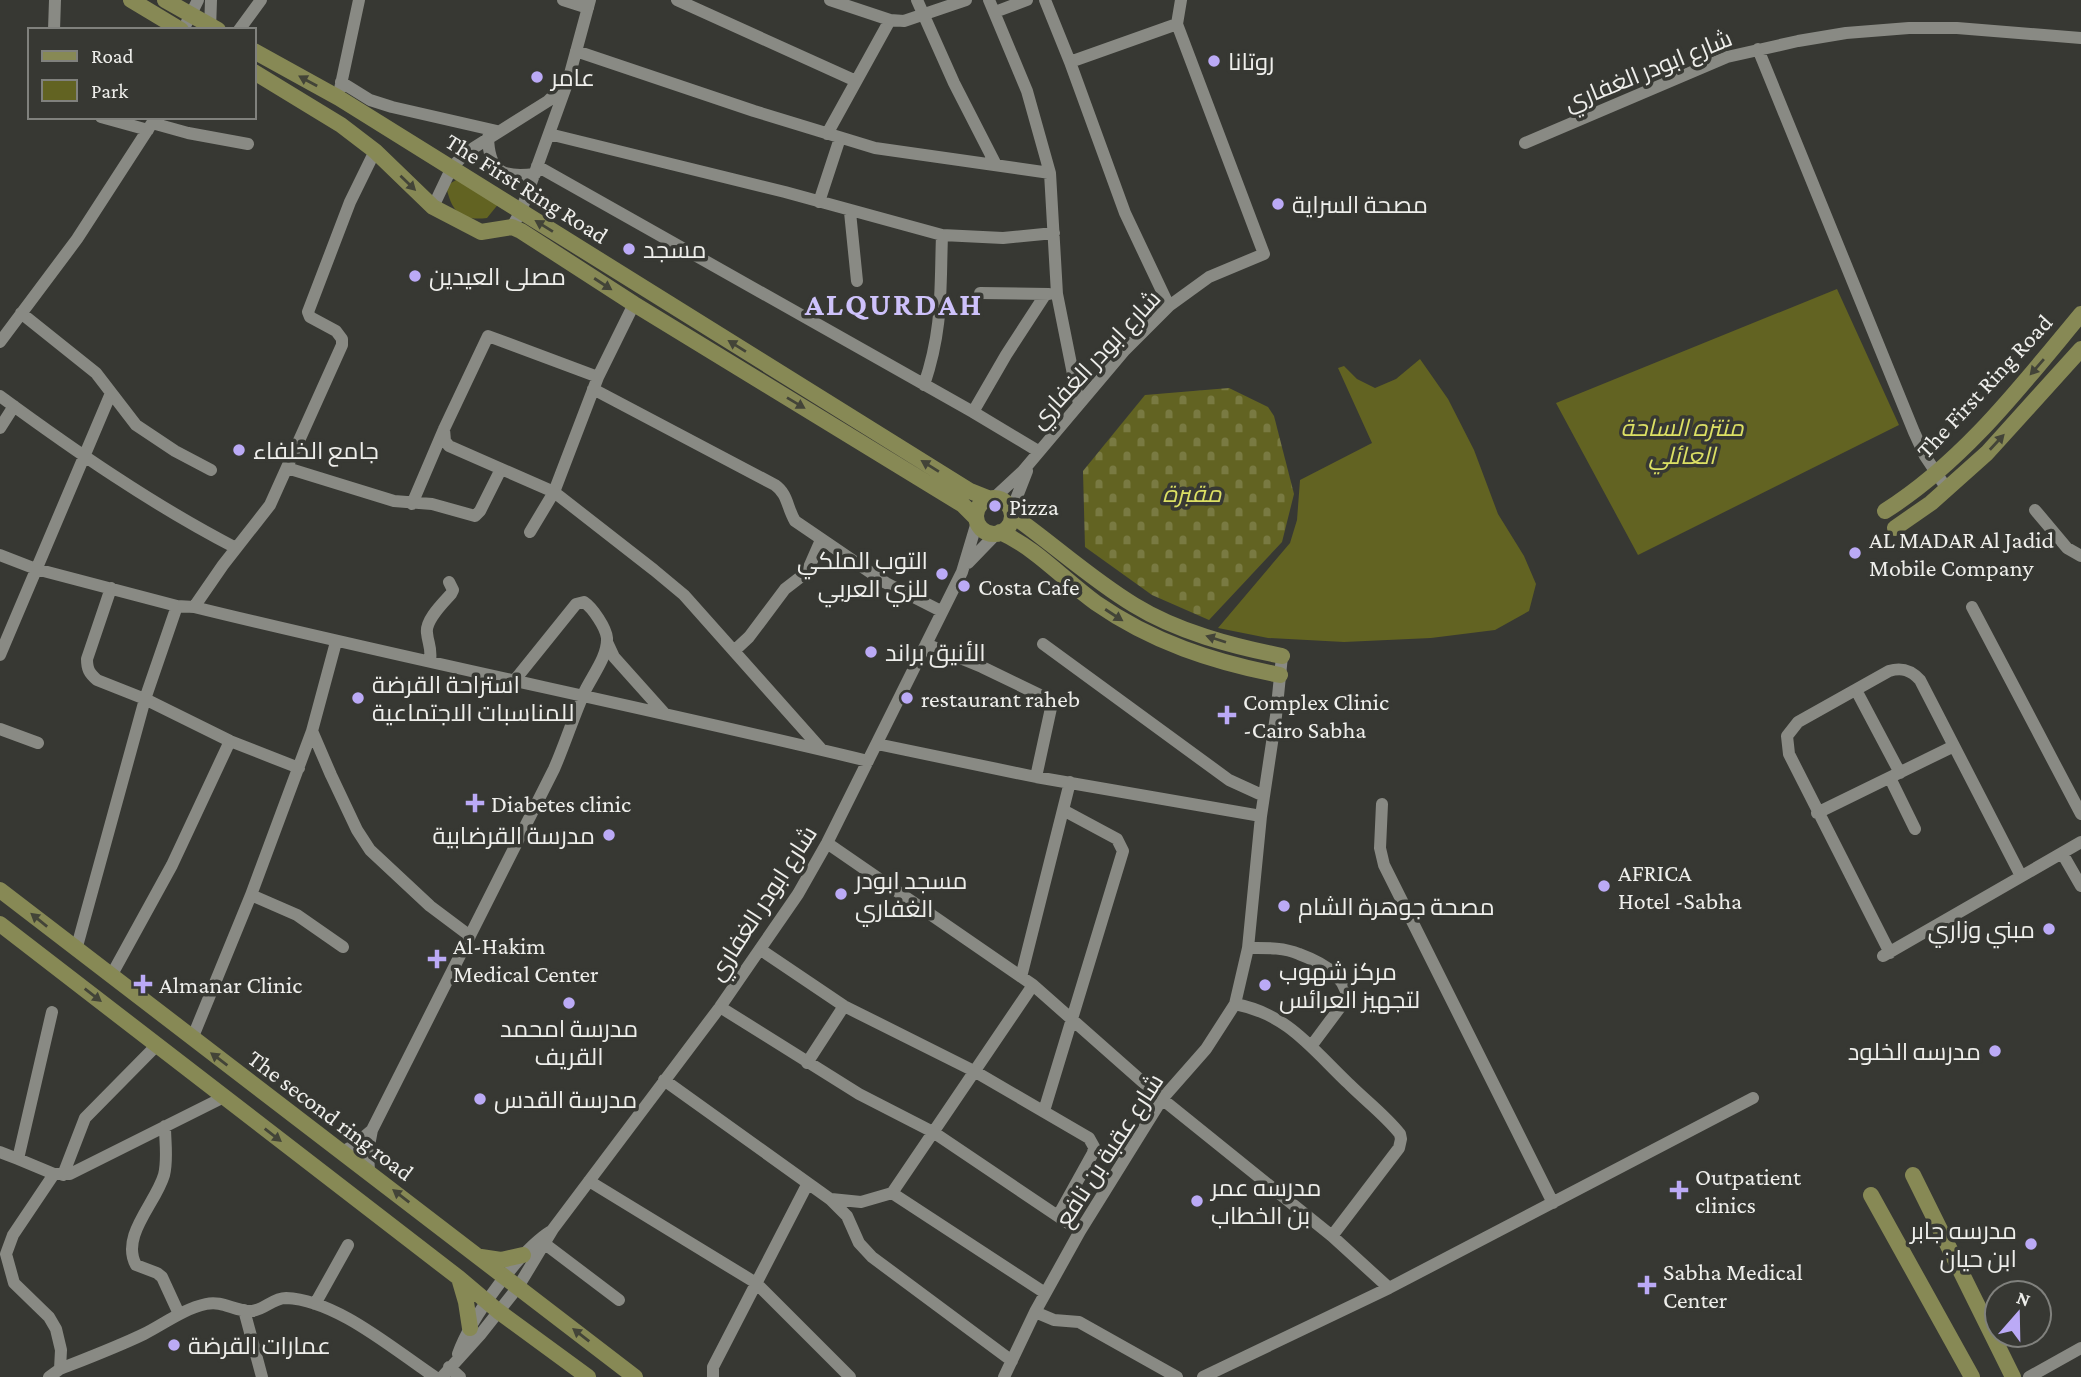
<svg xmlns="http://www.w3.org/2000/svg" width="2081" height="1377" font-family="'Crimson Pro',Cairo,serif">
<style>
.cemetery{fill:url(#cemetery-stones)}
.green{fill:#626322}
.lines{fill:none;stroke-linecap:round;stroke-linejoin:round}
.minor{stroke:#898a84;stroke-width:12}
.major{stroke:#878955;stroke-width:16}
.oneway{fill:#434438}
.poi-dot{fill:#bbaaf6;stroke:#373833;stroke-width:2.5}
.labels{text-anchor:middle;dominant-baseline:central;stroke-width:7;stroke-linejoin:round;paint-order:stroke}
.poi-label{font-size:24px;fill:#eeeeeb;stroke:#373833;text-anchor:start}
.street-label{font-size:24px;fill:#eeeeeb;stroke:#373833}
.park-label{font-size:24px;font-style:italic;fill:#dce064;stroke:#373833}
.district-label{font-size:32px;font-weight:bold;letter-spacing:2px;fill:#cec2fb;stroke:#373833}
</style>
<defs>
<pattern id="cemetery-stones" width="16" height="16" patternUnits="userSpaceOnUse" patternTransform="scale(1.75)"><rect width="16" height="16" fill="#626322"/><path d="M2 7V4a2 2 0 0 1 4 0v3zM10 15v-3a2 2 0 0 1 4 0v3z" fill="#797a42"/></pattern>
</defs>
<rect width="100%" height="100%" fill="#373833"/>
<!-- cemetery -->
<path class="cemetery" d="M 1229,388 L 1268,407 L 1274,416 L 1294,494 L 1282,542 L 1209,620 L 1152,595 L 1085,547 L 1083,471 L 1145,395 Z"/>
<!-- green -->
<path class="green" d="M 456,180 L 472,183 L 500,202 L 487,218 C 460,221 452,212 446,186 Z
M 1837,289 L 1899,425 L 1638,555 L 1556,403 Z
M 1420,359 L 1448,399 L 1474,450 L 1498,514 L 1524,556 L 1536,584 L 1529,611 L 1495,630 L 1431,638 L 1344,642 L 1268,638 L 1218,628 L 1290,543 L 1297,520 L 1300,480 L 1372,443 L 1338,368 L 1344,366 L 1357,379 L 1375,388 L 1396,379 Z"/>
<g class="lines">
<!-- minor -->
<path class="minor" d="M 563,0 L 588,8
M 677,0 L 856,81
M 830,0 L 890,20 L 904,21 L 966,0
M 917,0 L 954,83 L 996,165
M 989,0 L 1027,91 L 1050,173 L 1057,294 L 1079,404
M 1045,0 L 1070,62 L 1125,213 L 1169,306
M 995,12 L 1027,0
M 54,30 L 55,0
M 183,30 L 198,0
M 210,30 L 211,0
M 239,30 L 261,0
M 1758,49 L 1914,432 L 1925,456 L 1947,489
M 576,51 L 754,111 L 875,148 L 1050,173
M 1070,62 L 1177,24 L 1181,0
M 341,82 L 370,100 L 392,107 L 497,131
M 340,89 L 359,0
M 101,117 L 148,130
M 152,123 L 188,133 L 248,144
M 549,134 L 785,192 L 942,235 L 1003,238 L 1054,233
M 827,134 L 890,20
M 488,137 C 489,172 502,178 535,174
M 1525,143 L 1727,57 L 1798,41 L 1846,33 L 1909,28 L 1957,28 L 2081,38
M 537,166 L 973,412 L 1038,451
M 819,202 L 840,138
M 433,207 L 452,167 L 467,152 L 548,101 L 565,84
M 850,212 L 857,281
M 512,227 L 521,211 L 568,81 L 590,0
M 980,293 L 1049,294
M 21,313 L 96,373 L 136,425 L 175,451 L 211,470
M 0,342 L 77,239 L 156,117
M 924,385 C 943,329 940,292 942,235
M 593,389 L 775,485 C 788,494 787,508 795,521 L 886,583 L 941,611
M 0,396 C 75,451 153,505 236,548
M 973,412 L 1006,355 L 1045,295
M 0,428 L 14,406
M 444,429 L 445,441 L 449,446 L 554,492 L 654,570 L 684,595 L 822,750
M 287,468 L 394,501 L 432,504 L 475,516 L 480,511 L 501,469
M 994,498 L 1022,472 L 1125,350 L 1169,306 L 1209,277 L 1264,254 L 1177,24
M 412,504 L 444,429 L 488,336 L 598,377
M 2035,510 L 2067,548 L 2081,556
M 1011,512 L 1027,471
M 530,532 L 554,492 L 598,377 L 634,304
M 0,555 L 36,569 L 177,606 L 194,607 C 418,662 644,707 868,761
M 968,563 L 997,533
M 111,588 L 87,659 C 87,669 89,673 97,680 L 145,699 L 230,741 L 299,768
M 194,607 L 223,565 L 270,505 L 342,345 L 342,339 L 336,331 L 310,317 L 308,312 L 350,202 L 375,151
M 1972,607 L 2081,814
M 336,642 L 312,731 L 331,775 L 357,830 L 370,850 L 430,906 L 470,936
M 607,642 L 614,657 L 665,714
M 926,644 L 982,667 L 1046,698 L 1051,708 L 1036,777
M 1043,644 L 1229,780 L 1264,796
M 734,651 L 749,637 L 785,589 L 807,572 L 821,540
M 0,655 L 111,393
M 430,661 C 432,648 428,644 427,633 C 425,620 443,603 451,594 L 453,590 L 449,582
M 1856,690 L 1900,773
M 0,729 L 38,743
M 877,744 L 1036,777 L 1261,816
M 1890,778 L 1915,829
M 1382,804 L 1380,848 L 1384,865 L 1553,1203
M 1817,813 L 1954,746
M 827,843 L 1033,985 L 1162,1099 L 1332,1236 L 1389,1288
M 2062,853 L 2081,886
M 251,895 L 297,915 L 343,947
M 1248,948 C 1264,948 1283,947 1299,954 C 1318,961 1346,975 1347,998 L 1312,1045
M 76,950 L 145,699 L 177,606
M 761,950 L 844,1006 L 974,1071 L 1089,1138 L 1094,1147 L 1093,1153 L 1058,1216
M 1890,953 L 1789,754 L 1787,736 L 1798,722 L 1889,671 C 1902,667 1911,670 1920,680 L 2021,876
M 1883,956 L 2081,842
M 111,976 L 172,865 L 230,741
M 1021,977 L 1070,782
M 1235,1004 C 1288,1014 1312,1049 1349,1084 C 1365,1100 1386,1116 1400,1134 L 1401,1139 L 1399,1148 L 1332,1236
M 720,1007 L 859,1094 L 933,1132 L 1080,1231
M 192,1039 L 251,895 L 312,731
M 807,1063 L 844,1006
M 664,1080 L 830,1199 L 847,1216 L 859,1243 L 872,1257 L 1012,1361
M 1044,1111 L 1123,851 L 1117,839 L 1063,810
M 165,1126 C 165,1143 168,1159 164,1175 C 156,1203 120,1236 136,1265 L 157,1273 L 162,1277 L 179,1314
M 0,1152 L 18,1159 L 52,1012
M 342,1152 L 353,1146 L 372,1130
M 18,1159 L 54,1174 L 70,1174 L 224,1097
M 369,1172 L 368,1151 L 372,1130 L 554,769 C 565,744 573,718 584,693 C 591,677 608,657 607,638 C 606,628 593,608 584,602 L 576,604 L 514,681
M 54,1174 L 13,1235 L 6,1254 L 14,1283 L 49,1317 L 56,1329 L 61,1350 L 60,1369
M 63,1175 L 85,1118 L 157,1045
M 589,1181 L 756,1283 L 850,1377
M 892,1193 L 1033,985
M 831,1199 L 861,1202 L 892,1193 L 1045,1293
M 545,1244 L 619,1300
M 315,1304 L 348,1245
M 244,1310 L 262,1377
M 1035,1312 L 1054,1320 L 1079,1322 L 1177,1377
M 458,1354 C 470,1319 520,1250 551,1231
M 449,1367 L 460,1377
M 49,1377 L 60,1369 C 88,1358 117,1347 144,1334 C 164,1324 183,1309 206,1304 C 223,1300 235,1312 252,1311 C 264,1310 273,1298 286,1298 C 337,1300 394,1350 435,1377
M 442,1377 L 480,1335 L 518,1287 L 553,1229 L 720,1007 L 798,894 L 827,843 L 962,572 L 977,522
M 713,1377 L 713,1367 L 808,1183
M 1004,1377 L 1035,1312 L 1080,1231 L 1162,1099 L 1206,1049 L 1235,1004 L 1248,948 L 1261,816 L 1276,716 L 1282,656
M 1203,1377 L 1389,1288 L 1753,1098
M 2029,1377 L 2081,1348"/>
<!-- major -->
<path class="major" d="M 131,0 L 181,30
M 165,0 L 218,30
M 254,51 L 339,98 L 970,491 L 990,499
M 254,72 L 341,125 L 375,151 L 433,207 L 481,232 L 512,227 L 521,231 L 634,304 L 963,505 L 976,518
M976 516a18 18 0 1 1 36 0a18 18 0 1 1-36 0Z
M 1885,511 C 1964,461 2022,385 2081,314
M 1012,515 C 1053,544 1091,579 1134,605 C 1178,632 1232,646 1282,656
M 1895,528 L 1931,503 L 1987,453 L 2081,349
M 1000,532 C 1036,548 1064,580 1096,603 C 1152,642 1213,662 1280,675
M 0,890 L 635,1377
M 0,924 L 459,1278 L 498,1311 L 588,1377
M 1913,1175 L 2013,1377
M 1871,1195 L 1972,1377
M 481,1257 L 501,1260 L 523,1255
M 459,1278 L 466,1302 L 470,1328"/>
</g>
<!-- one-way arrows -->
<defs><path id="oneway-solid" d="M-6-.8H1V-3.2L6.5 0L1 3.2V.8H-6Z" transform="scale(1.75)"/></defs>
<g class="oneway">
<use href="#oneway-solid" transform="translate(308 81) rotate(-151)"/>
<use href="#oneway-solid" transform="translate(408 183) rotate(44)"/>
<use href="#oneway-solid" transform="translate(544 226) rotate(-148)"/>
<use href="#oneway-solid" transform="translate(603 284) rotate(33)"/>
<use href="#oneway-solid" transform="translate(737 346) rotate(-148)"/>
<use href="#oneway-solid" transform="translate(2037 367) rotate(131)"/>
<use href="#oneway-solid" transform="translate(796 403) rotate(31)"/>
<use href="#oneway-solid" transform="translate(1997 442) rotate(-47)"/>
<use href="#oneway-solid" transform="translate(930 466) rotate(-148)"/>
<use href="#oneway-solid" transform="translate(1114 615) rotate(33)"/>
<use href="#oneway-solid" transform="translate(1216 639) rotate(-162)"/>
<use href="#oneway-solid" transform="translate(39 920) rotate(-141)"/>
<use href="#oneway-solid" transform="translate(93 995) rotate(38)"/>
<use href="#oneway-solid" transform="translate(219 1059) rotate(-143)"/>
<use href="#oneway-solid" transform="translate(273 1135) rotate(38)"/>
<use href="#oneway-solid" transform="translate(401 1196) rotate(-142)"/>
<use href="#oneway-solid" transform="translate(581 1335) rotate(-142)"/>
</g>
<!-- markers -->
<g class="poi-dot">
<circle cx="1214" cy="61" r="7"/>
<circle cx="537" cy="77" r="7"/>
<circle cx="1278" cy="204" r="7"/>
<circle cx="629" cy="249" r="7"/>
<circle cx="415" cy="276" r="7"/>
<circle cx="239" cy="450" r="7"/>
<circle cx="995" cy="506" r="7"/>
<circle cx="1855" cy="553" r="7"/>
<circle cx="942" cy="574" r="7"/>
<circle cx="964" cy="586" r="7"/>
<circle cx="871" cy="652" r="7"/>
<circle cx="358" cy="698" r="7"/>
<circle cx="907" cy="698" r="7"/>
<path d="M1223.5 704.5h7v7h7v7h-7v7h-7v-7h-7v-7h7z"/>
<path d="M471.5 792.5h7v7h7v7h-7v7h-7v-7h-7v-7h7z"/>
<circle cx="609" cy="835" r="7"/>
<circle cx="1604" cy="886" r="7"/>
<circle cx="841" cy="894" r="7"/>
<circle cx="1284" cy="906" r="7"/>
<circle cx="2049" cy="929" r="7"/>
<path d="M433.5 948.5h7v7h7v7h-7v7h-7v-7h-7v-7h7z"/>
<path d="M139.5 973.5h7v7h7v7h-7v7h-7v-7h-7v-7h7z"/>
<circle cx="1265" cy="985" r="7"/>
<circle cx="569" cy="1003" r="7"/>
<circle cx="1995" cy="1051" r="7"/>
<circle cx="480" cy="1099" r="7"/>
<path d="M1675.5 1179.5h7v7h7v7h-7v7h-7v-7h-7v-7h7z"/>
<circle cx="1197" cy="1201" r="7"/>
<circle cx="2031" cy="1244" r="7"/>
<path d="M1643.5 1274.5h7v7h7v7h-7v7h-7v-7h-7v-7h7z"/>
<circle cx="174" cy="1345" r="7"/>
</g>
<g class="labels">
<!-- poi labels -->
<g class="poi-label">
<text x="1228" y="61">روتانا</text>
<text x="551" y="77">عامر</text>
<text x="1292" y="204">مصحة السراية</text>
<text x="643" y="249">مسجد</text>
<text x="429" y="276">مصلى العيدين</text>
<text x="253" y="450">جامع الخلفاء</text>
<text x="1009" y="506">Pizza</text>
<text x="1869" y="539">AL MADAR Al Jadid<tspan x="1869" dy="28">Mobile Company</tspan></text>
<text x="928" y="560" text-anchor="end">التوب الملكي<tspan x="928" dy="28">للزي العربي</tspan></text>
<text x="978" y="586">Costa Cafe</text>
<text x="885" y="652">الأنيق براند</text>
<text x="372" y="684">استراحة القرضة<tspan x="372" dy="28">للمناسبات الاجتماعية</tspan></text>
<text x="921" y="698">restaurant raheb</text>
<text x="1243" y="701">Complex Clinic<tspan x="1243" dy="28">-Cairo Sabha</tspan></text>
<text x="491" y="803">Diabetes clinic</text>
<text x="595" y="835" text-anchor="end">مدرسة القرضابية</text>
<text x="1618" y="872">AFRICA<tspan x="1618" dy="28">Hotel -Sabha</tspan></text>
<text x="855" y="880">مسجد ابودر<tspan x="855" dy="28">الغفاري</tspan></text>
<text x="1298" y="906">مصحة جوهرة الشام</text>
<text x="2035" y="929" text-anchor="end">مبني وزاري</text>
<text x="453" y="945">Al-Hakim<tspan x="453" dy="28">Medical Center</tspan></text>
<text x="1279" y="971">مركز شهوب<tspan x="1279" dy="28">لتجهيز العرائس</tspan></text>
<text x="159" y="984">Almanar Clinic</text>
<text x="569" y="1028" text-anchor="middle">مدرسة امحمد<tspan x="569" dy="28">القريف</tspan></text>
<text x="1981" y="1051" text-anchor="end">مدرسه الخلود</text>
<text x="494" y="1099">مدرسة القدس</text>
<text x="1695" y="1176">Outpatient<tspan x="1695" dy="28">clinics</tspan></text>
<text x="1211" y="1187">مدرسه عمر<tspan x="1211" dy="28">بن الخطاب</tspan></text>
<text x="2017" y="1230" text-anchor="end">مدرسه جابر<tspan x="2017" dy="28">ابن حيان</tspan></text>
<text x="1663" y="1271">Sabha Medical<tspan x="1663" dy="28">Center</tspan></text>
<text x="188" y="1345">عمارات القرضة</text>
</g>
<!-- street labels -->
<g class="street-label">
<text transform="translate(1648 70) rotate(-22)">شارع ابودر الغفاري</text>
<text transform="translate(527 188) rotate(32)">The First Ring Road</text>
<text transform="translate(1095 359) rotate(-47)">شارع ابودر الغفاري</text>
<text transform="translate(1984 386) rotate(-47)">The First Ring Road</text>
<text transform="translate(762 903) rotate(-57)">شارع ابودر الغفاري</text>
<text transform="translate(331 1115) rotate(37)">The second ring road</text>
<text transform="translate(1109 1150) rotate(-57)">شارع عقبة بن نافع</text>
</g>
<!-- park labels -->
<g class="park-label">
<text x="1682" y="427">منتزه الساحة<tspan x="1682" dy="28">العائلي</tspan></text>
<text x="1192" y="493">مقبرة</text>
</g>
<!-- district labels -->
<g class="district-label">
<text x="894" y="304">ALQURDAH</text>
</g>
</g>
<!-- legend -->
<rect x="28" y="28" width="228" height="91" fill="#373833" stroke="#80817d" stroke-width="2"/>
<rect x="42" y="51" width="35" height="10" fill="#878955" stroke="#80817d" stroke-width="2"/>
<text x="91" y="63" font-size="21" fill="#eeeeeb">Road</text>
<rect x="42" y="80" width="35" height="21" fill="#626322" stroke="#80817d" stroke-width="2"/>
<text x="91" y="98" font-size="21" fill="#eeeeeb">Park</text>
<!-- north arrow -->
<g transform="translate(2018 1314) rotate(20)"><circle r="33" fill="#373833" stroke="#80817d" stroke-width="2"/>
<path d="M0-5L12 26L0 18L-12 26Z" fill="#bbaaf6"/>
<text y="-10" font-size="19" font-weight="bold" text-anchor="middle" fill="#eeeeeb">N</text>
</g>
</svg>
